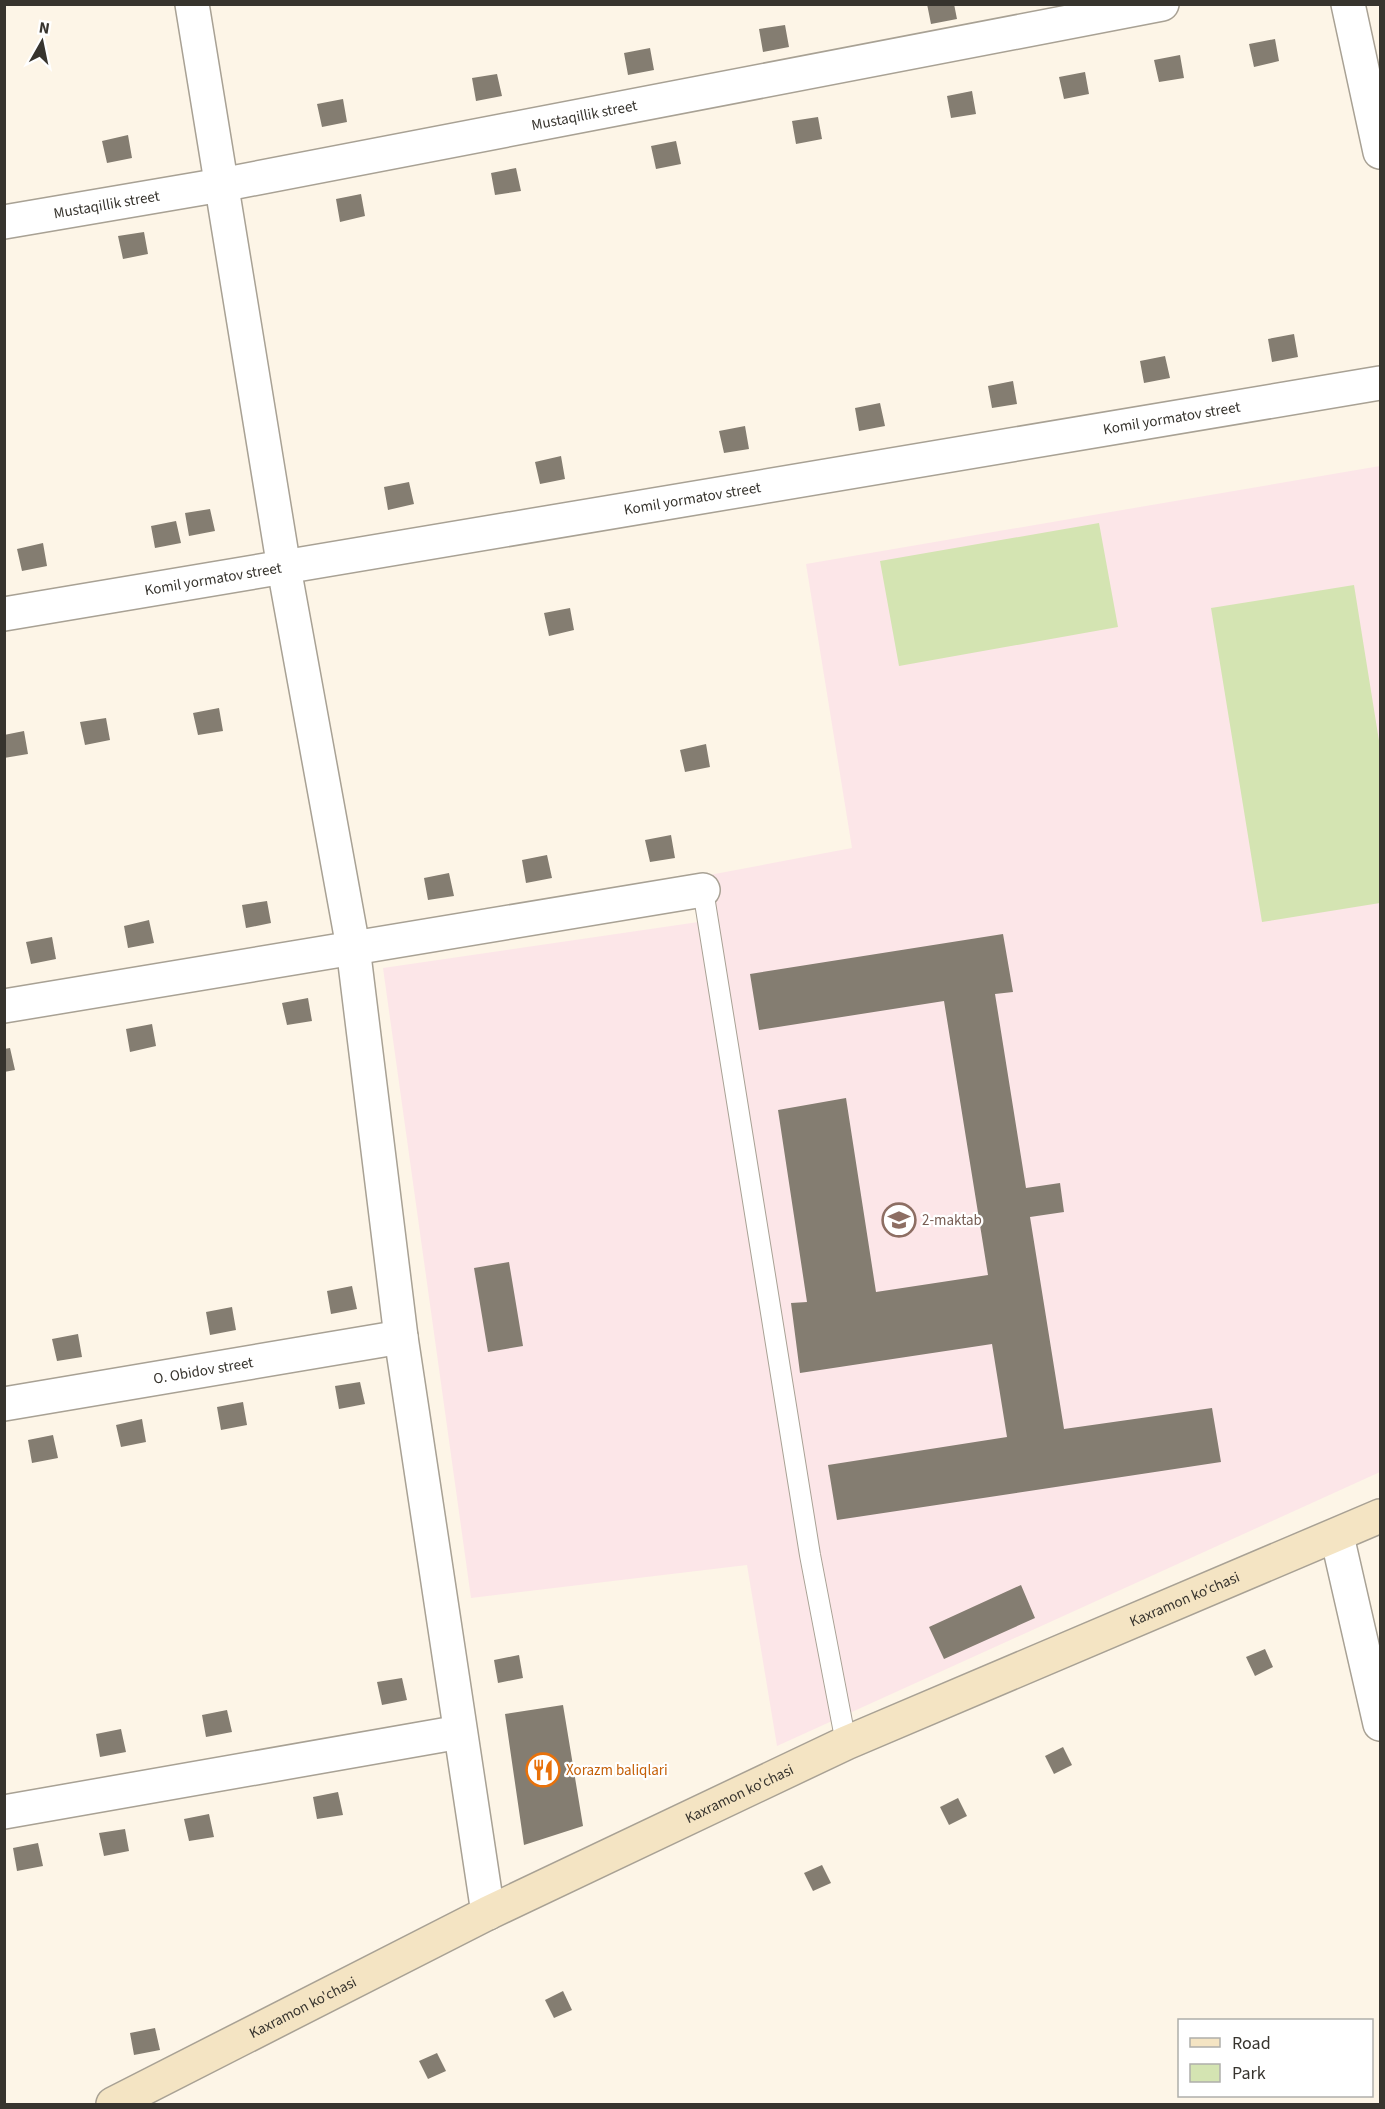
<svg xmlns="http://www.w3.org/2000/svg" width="1385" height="2109" font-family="'Source Sans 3',sans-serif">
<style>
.education{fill:#fce6e8}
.green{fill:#d4e4b2}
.building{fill:#847d71}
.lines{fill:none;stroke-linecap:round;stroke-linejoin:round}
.lane-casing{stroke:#a8a194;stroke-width:22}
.street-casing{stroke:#a8a194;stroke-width:36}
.secondary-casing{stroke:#a8a194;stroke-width:36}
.lane{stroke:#fff;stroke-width:20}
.street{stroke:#fff;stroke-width:33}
.secondary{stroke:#f4e4c3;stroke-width:33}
.labels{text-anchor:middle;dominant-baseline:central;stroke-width:4.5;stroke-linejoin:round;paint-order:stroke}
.street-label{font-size:15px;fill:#37342e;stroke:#fff}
.education-label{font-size:15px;fill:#785e54;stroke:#fff;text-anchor:start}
.food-label{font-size:15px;fill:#c56008;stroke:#fff;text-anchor:start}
</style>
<rect width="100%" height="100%" fill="#fdf5e7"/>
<!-- education -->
<path class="education" d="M 1380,466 L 1380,1472 L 777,1746 L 747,1565 L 471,1598 L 383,968 L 719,919 L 704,876 L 852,848 L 806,564 Z"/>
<!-- green -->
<path class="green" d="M 1099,523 L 1118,627 L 899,666 L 880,561 Z
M 1354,585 L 1380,747 L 1380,903 L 1262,922 L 1211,608 Z"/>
<!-- building -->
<path class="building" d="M 927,4 L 954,4 L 957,19 L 931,24 Z
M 785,25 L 789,47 L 763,52 L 759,29 Z
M 1275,39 L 1279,61 L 1254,67 L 1249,44 Z
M 650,48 L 654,70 L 628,75 L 624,53 Z
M 1180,55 L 1184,78 L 1159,82 L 1154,60 Z
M 1085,72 L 1089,94 L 1064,99 L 1059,77 Z
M 497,74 L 502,96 L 476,101 L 472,78 Z
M 972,91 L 976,114 L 951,118 L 947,96 Z
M 343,99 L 347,122 L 322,127 L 317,104 Z
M 818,117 L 822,139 L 796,144 L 792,121 Z
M 128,135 L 132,158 L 107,163 L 102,141 Z
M 676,141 L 681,164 L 656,169 L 651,146 Z
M 516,168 L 521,191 L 495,195 L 491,173 Z
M 361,194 L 365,216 L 340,222 L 336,199 Z
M 144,232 L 148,254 L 123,259 L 118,236 Z
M 1294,334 L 1298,357 L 1272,362 L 1268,339 Z
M 1165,356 L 1170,378 L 1144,383 L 1140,361 Z
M 1013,381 L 1017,404 L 992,408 L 988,386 Z
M 880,403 L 885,426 L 859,431 L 855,408 Z
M 745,426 L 749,449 L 724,453 L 719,431 Z
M 561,456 L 565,479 L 540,484 L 535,462 Z
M 409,482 L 414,504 L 388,510 L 384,487 Z
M 210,509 L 215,531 L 189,536 L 185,513 Z
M 176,521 L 181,543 L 155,548 L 151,526 Z
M 43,543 L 47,566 L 22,571 L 17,549 Z
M 570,608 L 574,630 L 549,636 L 544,613 Z
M 219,708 L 223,731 L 198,735 L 193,713 Z
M 106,718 L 110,740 L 85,745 L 80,722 Z
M 24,731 L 28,754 L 4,758 L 4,735 Z
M 706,744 L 710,767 L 685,772 L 680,750 Z
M 671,835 L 675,858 L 650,862 L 645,840 Z
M 547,855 L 552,878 L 526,883 L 522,860 Z
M 449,873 L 454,896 L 428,900 L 424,878 Z
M 267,901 L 271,923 L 246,928 L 242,905 Z
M 149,920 L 154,943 L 128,948 L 124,926 Z
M 1003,934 L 1013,992 L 995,994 L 1026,1188 L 1060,1183 L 1064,1212 L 1030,1217 L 1064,1429 L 1212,1408 L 1221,1462 L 837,1520 L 828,1465 L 1007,1437 L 992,1344 L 800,1373 L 791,1303 L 807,1302 L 778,1110 L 846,1098 L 876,1292 L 988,1275 L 944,1001 L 759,1030 L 750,974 Z
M 52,937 L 56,959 L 31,964 L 26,942 Z
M 308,998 L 312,1021 L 287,1025 L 282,1003 Z
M 152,1024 L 156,1046 L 130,1052 L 126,1029 Z
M 10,1048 L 15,1070 L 4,1072 L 4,1049 Z
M 509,1262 L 523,1346 L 488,1352 L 474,1268 Z
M 352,1286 L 357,1309 L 331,1314 L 327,1291 Z
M 232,1307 L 236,1330 L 210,1335 L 206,1312 Z
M 78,1334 L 82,1357 L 57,1361 L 52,1339 Z
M 360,1382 L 365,1404 L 339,1409 L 335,1386 Z
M 243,1402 L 247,1425 L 221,1430 L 217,1407 Z
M 142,1419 L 146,1442 L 121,1447 L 116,1425 Z
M 53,1435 L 58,1458 L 32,1463 L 28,1440 Z
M 1021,1585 L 1035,1618 L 944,1659 L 929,1627 Z
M 1265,1649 L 1273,1667 L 1255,1676 L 1246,1657 Z
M 519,1655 L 523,1678 L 498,1683 L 494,1660 Z
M 402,1678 L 407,1700 L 382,1705 L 377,1682 Z
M 563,1705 L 583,1826 L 524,1845 L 505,1714 Z
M 227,1710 L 232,1732 L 206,1737 L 202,1715 Z
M 121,1729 L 126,1752 L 100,1757 L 96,1734 Z
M 1063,1747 L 1072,1765 L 1054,1774 L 1045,1756 Z
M 338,1792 L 343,1815 L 317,1819 L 313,1797 Z
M 958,1798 L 967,1816 L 949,1825 L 940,1807 Z
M 209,1814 L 214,1837 L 189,1841 L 184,1819 Z
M 125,1829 L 129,1851 L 104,1856 L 99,1833 Z
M 38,1843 L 43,1866 L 17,1871 L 13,1848 Z
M 822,1865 L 831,1883 L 813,1891 L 804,1873 Z
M 563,1991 L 572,2010 L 554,2018 L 545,2000 Z
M 155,2028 L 160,2050 L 134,2055 L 130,2033 Z
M 437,2053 L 446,2071 L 428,2079 L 419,2061 Z"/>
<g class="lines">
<defs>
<path id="lane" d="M 703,890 L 810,1555 L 846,1743"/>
<g id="street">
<path d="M 192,4 L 284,568 L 353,947 L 401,1337 L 488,1913"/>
<path d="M 1348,4 L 1380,152"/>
<path id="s1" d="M 4,222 L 221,185 L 1162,4"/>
<path id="s2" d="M 4,614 L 1380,383"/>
<path d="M 4,1006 L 703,890"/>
<path id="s3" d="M 4,1404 L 401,1337"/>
<path d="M 1337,1536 L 1380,1724"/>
<path d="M 4,1812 L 460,1732"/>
</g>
<g id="secondary">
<path id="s4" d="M 113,2104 L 488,1913 L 846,1743 L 1380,1516"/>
</g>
</defs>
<!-- lane casing -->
<use href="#lane" class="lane-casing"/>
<!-- street casing -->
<use href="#street" class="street-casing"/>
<!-- secondary casing -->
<use href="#secondary" class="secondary-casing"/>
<!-- lane -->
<use href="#lane" class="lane"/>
<!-- street -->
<use href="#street" class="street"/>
<!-- secondary -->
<use href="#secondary" class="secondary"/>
</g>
<!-- icons -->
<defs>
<symbol id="school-ring" viewBox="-11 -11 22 22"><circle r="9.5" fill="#fff" stroke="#8d6e63" stroke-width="1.5"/><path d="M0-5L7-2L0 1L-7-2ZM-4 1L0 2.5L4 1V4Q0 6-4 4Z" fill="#8d6e63"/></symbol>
<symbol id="restaurant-ring" viewBox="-11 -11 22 22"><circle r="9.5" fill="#fff" stroke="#e8710a" stroke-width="1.5"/><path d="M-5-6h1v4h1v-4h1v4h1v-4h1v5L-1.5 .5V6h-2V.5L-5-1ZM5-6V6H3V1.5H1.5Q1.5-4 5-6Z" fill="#e8710a"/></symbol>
</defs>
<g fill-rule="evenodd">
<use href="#school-ring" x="880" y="1201" width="38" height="38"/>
<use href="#restaurant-ring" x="524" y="1751" width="38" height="38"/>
</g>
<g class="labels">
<!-- street labels -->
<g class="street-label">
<text stroke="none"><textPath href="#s1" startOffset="590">Mustaqillik street</textPath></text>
<text stroke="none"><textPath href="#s1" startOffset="104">Mustaqillik street</textPath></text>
<text stroke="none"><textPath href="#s2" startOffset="1184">Komil yormatov street</textPath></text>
<text stroke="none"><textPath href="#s2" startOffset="698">Komil yormatov street</textPath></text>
<text stroke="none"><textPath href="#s2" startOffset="212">Komil yormatov street</textPath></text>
<text stroke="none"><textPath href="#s3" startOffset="202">O. Obidov street</textPath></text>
<text stroke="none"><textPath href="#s4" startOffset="1185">Kaxramon ko'chasi</textPath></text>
<text stroke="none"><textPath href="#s4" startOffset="699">Kaxramon ko'chasi</textPath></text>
<text stroke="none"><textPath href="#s4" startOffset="213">Kaxramon ko'chasi</textPath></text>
</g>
<!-- education labels -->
<g class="education-label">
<text x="922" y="1220">2-maktab</text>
</g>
<!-- food labels -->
<g class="food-label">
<text x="566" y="1770">Xorazm baliqlari</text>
</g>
</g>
<!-- border -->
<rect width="1385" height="2109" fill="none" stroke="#37342e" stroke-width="12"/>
<!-- legend -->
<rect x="1178" y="2019" width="195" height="78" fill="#ffffff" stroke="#afaeab" stroke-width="1.5"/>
<rect x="1190" y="2038" width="30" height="9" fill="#f4e4c3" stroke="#afaeab" stroke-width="1.5"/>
<text x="1232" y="2049" font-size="18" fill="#37342e">Road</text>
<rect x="1190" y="2064" width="30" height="18" fill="#d4e4b2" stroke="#afaeab" stroke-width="1.5"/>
<text x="1232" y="2079" font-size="18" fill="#37342e">Park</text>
<!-- north arrow -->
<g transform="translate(42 42) rotate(9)" stroke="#ffffff" stroke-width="4.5" paint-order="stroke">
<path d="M0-4.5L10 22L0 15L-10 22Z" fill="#37342e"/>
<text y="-9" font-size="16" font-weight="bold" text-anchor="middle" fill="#37342e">N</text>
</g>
</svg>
